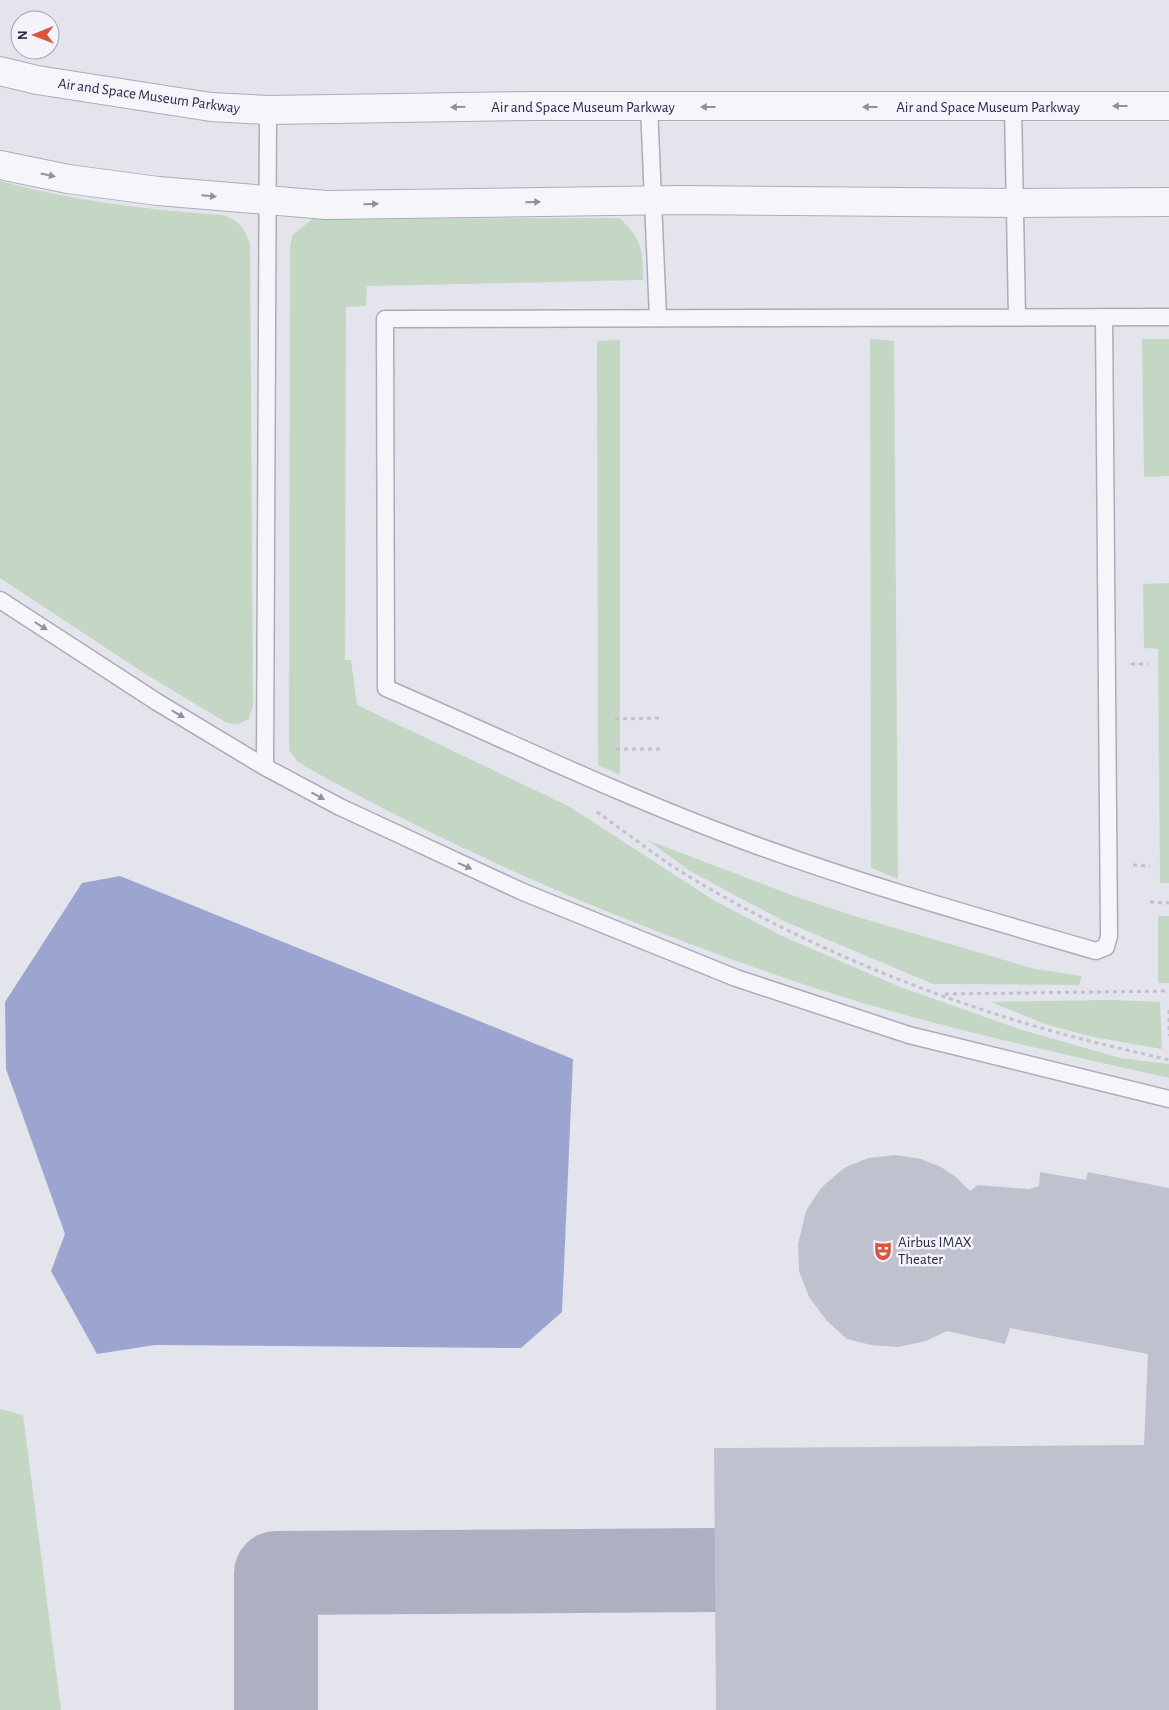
<svg xmlns="http://www.w3.org/2000/svg" width="1169" height="1710" font-family="'Alegreya Sans',sans-serif">
<style>
.green{fill:#c3d7c4}
.water{fill:#9ba5cf}
.lines{fill:none;stroke-linecap:round;stroke-linejoin:round}
.taxiway{stroke:#aeb0c2;stroke-width:84}
.building{fill:#bfc1cf}
.service-casing{stroke:#abacba;stroke-width:19}
.minor-casing{stroke:#abacba;stroke-width:30}
.path{stroke:#c1c1cb;stroke-width:3;stroke-dasharray:4 4;stroke-linecap:butt}
.service{stroke:#f6f6fa;stroke-width:16}
.minor{stroke:#f6f6fa;stroke-width:28}
.oneway{fill:#9090a0}
.labels{text-anchor:middle;dominant-baseline:central;stroke-width:5;stroke-linejoin:round;paint-order:stroke}
.street-label{font-size:15px;fill:#292b46;stroke:#f3f3f9}
.poi-label{font-size:15px;fill:#292b46;stroke:#f3f3f9;text-anchor:start}
</style>
<rect width="100%" height="100%" fill="#e3e4ec"/>
<!-- green -->
<path class="green" d="M 0,181 C 73,201 148,210 223,215 C 240,221 244,228 250,244 L 253,705 L 249,719 L 238,724 L 227,723 L 147,675 L 0,578 Z
M 619,218 C 642,238 643,251 643,280 L 367,286 L 366,306 L 346,307 L 345,660 L 351,660 L 357,705 L 570,807 L 715,901 L 782,936 L 900,987 L 1022,1030 L 1120,1058 L 1169,1064 L 1169,1078 C 1051,1051 931,1026 815,988 C 640,930 469,858 308,768 L 297,761 L 289,750 L 290,248 L 292,236 L 312,219 Z
M 870,339 L 894,341 L 898,879 L 871,868 Z
M 1142,339 L 1169,339 L 1169,476 L 1144,477 Z
M 620,340 L 620,775 L 598,765 L 597,341 Z
M 1169,583 L 1169,883 L 1160,883 L 1158,649 L 1144,648 L 1143,584 Z
M 647,840 L 797,897 L 854,916 L 1035,969 L 1082,976 L 1079,985 L 933,984 L 786,922 L 734,895 L 689,870 Z
M 1158,916 L 1169,916 L 1169,983 L 1158,983 Z
M 1113,1000 L 1160,1002 L 1162,1049 L 1093,1037 L 1045,1024 L 991,1002 Z
M 0,1409 L 23,1415 L 61,1710 L 0,1710 Z"/>
<!-- water -->
<path class="water" d="M 120,876 L 573,1059 L 562,1312 L 521,1348 L 155,1345 L 97,1354 L 51,1271 L 65,1234 L 6,1069 L 5,1002 L 82,883 Z"/>
<g class="lines">
<!-- taxiway -->
<path class="taxiway" d="M 276,1710 L 276,1573 L 715,1570"/>
</g>
<!-- building -->
<path class="building" d="M 896,1155 L 921,1159 L 941,1167 L 956,1177 L 970,1191 L 978,1185 L 1029,1189 L 1039,1186 L 1040,1172 L 1086,1180 L 1088,1172 L 1169,1188 L 1169,1710 L 716,1710 L 714,1448 L 1144,1445 L 1148,1354 L 1010,1328 L 1005,1344 L 947,1331 L 926,1341 L 898,1347 L 871,1345 L 847,1339 L 827,1321 L 809,1297 L 799,1271 L 798,1244 L 806,1211 L 821,1188 L 844,1168 L 868,1158 Z"/>
<g class="lines">
<defs>
<path id="service" d="M 649,106 L 658,318
M 1013,107 L 1017,317
M 1104,317 L 1109,936 L 1106,947 L 1096,951 C 979,917 861,884 747,842 C 624,797 506,740 386,688 L 385,319 L 1169,317
M 0,600 L 157,702 L 265,767 L 340,807 L 523,892 L 736,978 L 909,1035 L 1169,1099
M 265,767 L 268,110"/>
<path id="minor" d="M 0,71 L 37,80 L 211,107 L 268,110 L 532,106 L 1169,106
M 0,165 L 68,179 L 158,191 L 326,205 L 680,200 L 1015,203 L 1169,202"/>
</defs>
<!-- service casing -->
<use href="#service" class="service-casing"/>
<!-- minor casing -->
<use href="#minor" class="minor-casing"/>
<!-- path -->
<path class="path" d="M 1131,664 L 1148,664
M 615,719 L 660,718
M 616,749 L 661,749
M 597,812 C 624,831 652,853 680,871 C 795,942 929,997 1059,1033 C 1095,1043 1132,1051 1169,1060
M 1133,865 L 1150,866
M 1150,902 L 1169,903
M 945,994 L 1169,991
M 1169,1010 L 1169,1036"/>
<!-- service -->
<use href="#service" class="service"/>
<!-- minor -->
<use href="#minor" class="minor"/>
</g>
<!-- one-way arrows -->
<defs><path id="oneway-solid" d="M-6-.8H1V-3.2L6.5 0L1 3.2V.8H-6Z" transform="scale(1.25)"/></defs>
<g class="oneway">
<use href="#oneway-solid" transform="translate(1120 106) rotate(180)"/>
<use href="#oneway-solid" transform="translate(458 107) rotate(179)"/>
<use href="#oneway-solid" transform="translate(708 107) rotate(-180)"/>
<use href="#oneway-solid" transform="translate(870 107) rotate(-180)"/>
<use href="#oneway-solid" transform="translate(48 175) rotate(12)"/>
<use href="#oneway-solid" transform="translate(209 196) rotate(5)"/>
<use href="#oneway-solid" transform="translate(533 202) rotate(-1)"/>
<use href="#oneway-solid" transform="translate(371 204) rotate(-1)"/>
<use href="#oneway-solid" transform="translate(41 626) rotate(32)"/>
<use href="#oneway-solid" transform="translate(178 714) rotate(30)"/>
<use href="#oneway-solid" transform="translate(318 796) rotate(29)"/>
<use href="#oneway-solid" transform="translate(465 866) rotate(24)"/>
</g>
<!-- icons -->
<defs>
<symbol id="theatre-bare" viewBox="-9 -9 18 18"><path d="M-5-5.5Q0-4 5-5.5V0Q5 5 0 6Q-5 5-5 0ZM-3.3-2.5H-1v1.5H-3.3ZM1-2.5H3.3v1.5H1ZM-2.8 1Q0 5.5 2.8 1Z" fill="#da553f" stroke="#f3f3f9" stroke-width="2.5" paint-order="stroke"/></symbol>
</defs>
<g fill-rule="evenodd">
<use href="#theatre-bare" x="869" y="1237" width="28" height="28"/>
</g>
<g class="labels">
<!-- street labels -->
<g class="street-label">
<text transform="translate(149 96) rotate(8)">Air and Space Museum Parkway</text>
<text x="583" y="107">Air and Space Museum Parkway</text>
<text x="988" y="107">Air and Space Museum Parkway</text>
</g>
<!-- poi labels -->
<g class="poi-label">
<text x="898" y="1242">Airbus IMAX<tspan x="898" dy="17">Theater</tspan></text>
</g>
</g>
<!-- north arrow -->
<g transform="translate(35 35) rotate(269)"><circle r="24" fill="#f3f3f9" stroke="#a2a3b1"/>
<path d="M0-4L9 19L0 12L-9 19Z" fill="#da553f"/>
<text y="-8" font-size="14" font-weight="bold" text-anchor="middle" fill="#292b46">N</text>
</g>
</svg>
